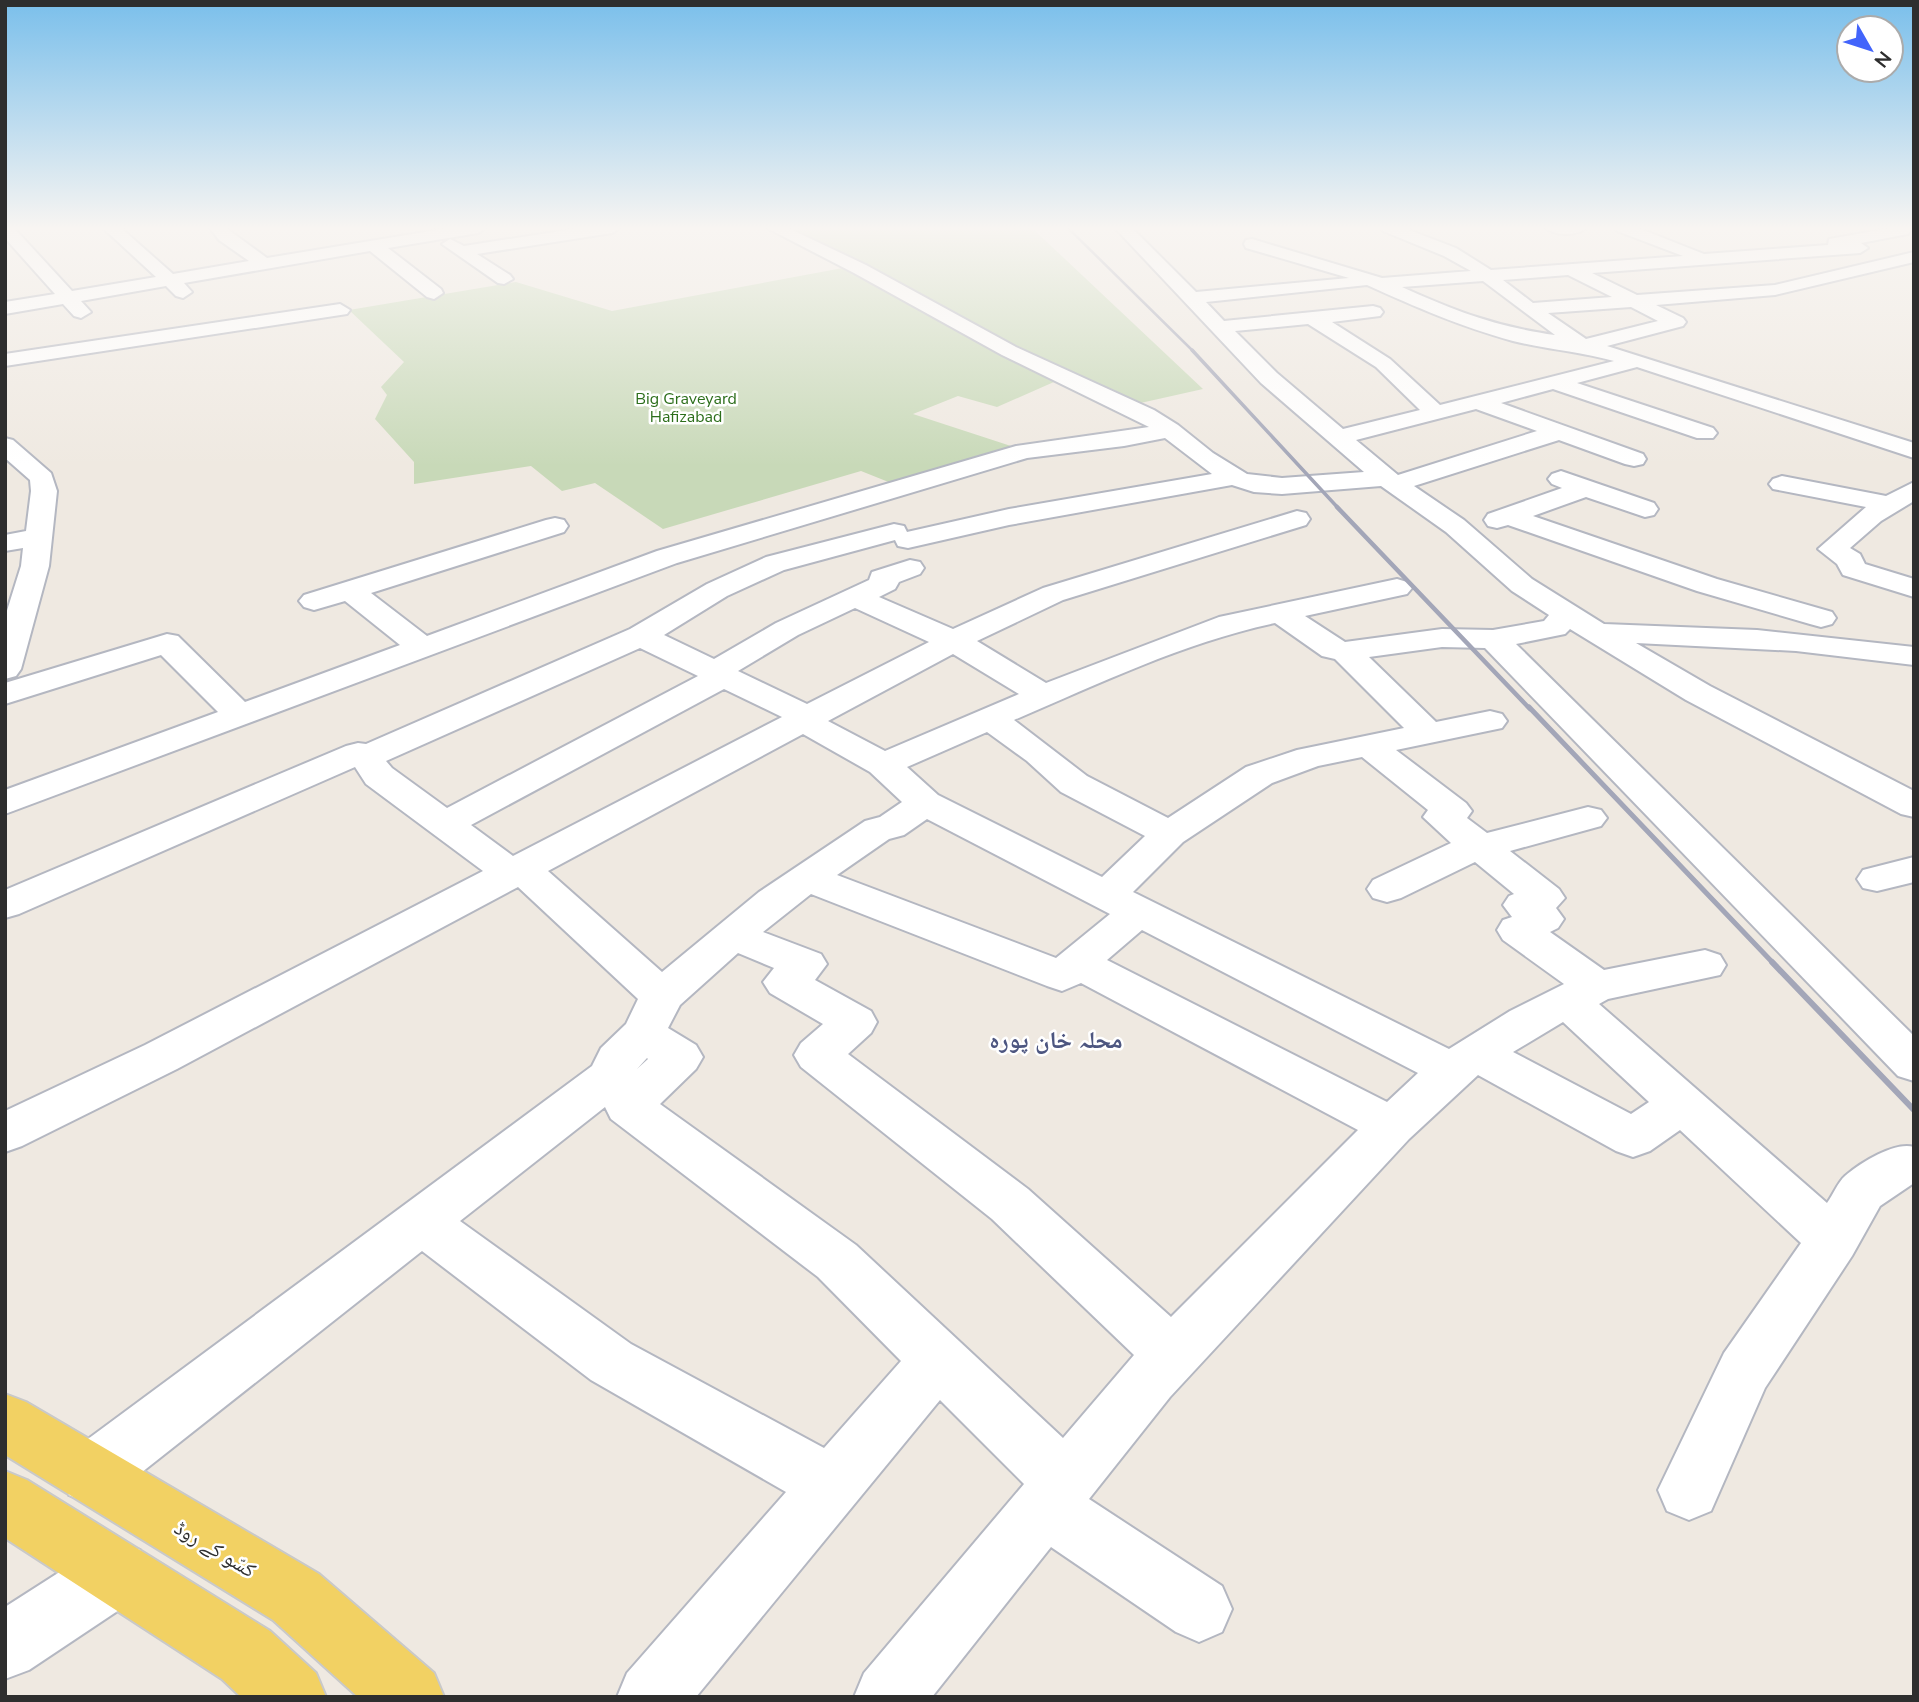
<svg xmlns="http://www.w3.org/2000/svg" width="1919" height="1702" font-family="'Nunito Sans','Noto Naskh Arabic',sans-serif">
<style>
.cemetery{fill:#c8d9b8}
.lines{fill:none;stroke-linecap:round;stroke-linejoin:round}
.minor-casing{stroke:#b4b7c1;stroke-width:4}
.major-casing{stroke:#c9c9c9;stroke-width:4}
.minor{fill:#fff;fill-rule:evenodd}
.major{fill:#f2d163;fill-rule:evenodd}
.rail-far4{stroke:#a3a6b8;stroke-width:2.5}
.rail-far3{stroke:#a3a6b8;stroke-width:3.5}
.rail-far2{stroke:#a3a6b8;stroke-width:4.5}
.rail-far1{stroke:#a3a6b8;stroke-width:5}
.rail{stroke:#a3a6b8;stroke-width:6}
.labels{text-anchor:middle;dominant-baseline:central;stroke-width:5;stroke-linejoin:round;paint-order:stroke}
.far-park-label{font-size:16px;fill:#2c6e1b;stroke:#fff}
.near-street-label{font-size:21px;fill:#2e2e2e;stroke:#fff}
.district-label{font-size:24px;font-weight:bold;fill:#4d5680;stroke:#fff}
</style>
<rect width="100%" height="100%" fill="#efe9e1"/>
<!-- cemetery -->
<path class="cemetery" d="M 789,228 L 1032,228 L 1203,389 L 1136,404 L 1072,374 L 997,407 L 958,396 L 913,414 L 1014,447 L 891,483 L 861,471 L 663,529 L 595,483 L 562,491 L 531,466 L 414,484 L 414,462 L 375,419 L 387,395 L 381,387 L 404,362 L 349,310 L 516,282 L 612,311 L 859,265 Z"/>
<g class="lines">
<defs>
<path id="minor" d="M 5,228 L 14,228 L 72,291 L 156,277 L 103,228 L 121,228 L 173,274 L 249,261 L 219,240 L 210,228 L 226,228 L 267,258 L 449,228 L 486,228 L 478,233 L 388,248 L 441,289 L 443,293 L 434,299 L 427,297 L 370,251 L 184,283 L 192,292 L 183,298 L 176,296 L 166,286 L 81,301 L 91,312 L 81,318 L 74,316 L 63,304 L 5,314 L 5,302 L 55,294 L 5,238 Z
M 580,228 L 620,228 L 612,233 L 477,254 L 510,275 L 513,279 L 504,284 L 498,283 L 442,244 L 450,239 L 464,246 Z
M 767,228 L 788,228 L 866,265 L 1016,347 L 1154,410 L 1178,425 L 1213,453 L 1247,474 L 1282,478 L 1364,472 L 1261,383 L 1115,228 L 1132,228 L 1196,292 L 1349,278 L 1246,248 L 1244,244 L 1246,240 L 1252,239 L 1382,278 L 1471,271 L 1444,256 L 1383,231 L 1381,228 L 1404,228 L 1456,248 L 1491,270 L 1683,256 L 1617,231 L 1615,228 L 1638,228 L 1704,254 L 1828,245 L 1829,239 L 1835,238 L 1891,228 L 1908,228 L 1910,231 L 1908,234 L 1861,243 L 1868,248 L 1860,253 L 1592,273 L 1637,295 L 1775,285 L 1914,252 L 1914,262 L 1775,295 L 1656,305 L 1683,318 L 1686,322 L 1683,326 L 1607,346 L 1914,443 L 1914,458 L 1637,367 L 1577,383 L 1713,428 L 1717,433 L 1713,438 L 1697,438 L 1553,389 L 1501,403 L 1643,454 L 1646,459 L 1643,464 L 1634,466 L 1625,464 L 1559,440 L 1414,486 L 1464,520 L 1532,579 L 1604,624 L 1757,630 L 1914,647 L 1914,665 L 1796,651 L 1636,643 L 1710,686 L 1914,791 L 1914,817 L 1901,814 L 1686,700 L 1570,629 L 1565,634 L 1516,644 L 1914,1036 L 1914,1081 L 1898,1076 L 1485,648 L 1442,647 L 1369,657 L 1436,722 L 1490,711 L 1502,714 L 1507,721 L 1502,728 L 1396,750 L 1466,803 L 1472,811 L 1467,818 L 1487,833 L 1588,807 L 1601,810 L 1607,818 L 1601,826 L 1510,851 L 1559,889 L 1565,898 L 1556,908 L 1564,919 L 1558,928 L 1550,932 L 1604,970 L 1705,950 L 1720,955 L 1726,965 L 1720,975 L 1608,999 L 1599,1004 L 1827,1203 C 1833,1195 1838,1182 1845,1176 C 1860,1163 1895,1141 1914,1147 L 1914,1183 L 1880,1206 L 1852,1256 L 1765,1388 L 1711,1511 L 1689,1520 L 1667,1511 L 1658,1490 L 1724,1353 L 1801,1243 L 1680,1130 L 1650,1151 L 1633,1157 L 1616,1151 L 1478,1075 L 1409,1139 L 1170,1397 L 1089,1499 L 1222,1586 L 1232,1609 L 1222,1632 L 1199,1642 L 1176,1632 L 1051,1547 L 932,1697 L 854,1697 L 864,1673 L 1024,1484 L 940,1400 L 696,1697 L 617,1697 L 627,1673 L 786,1492 L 591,1380 L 422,1251 L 113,1495 L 91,1504 L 69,1495 L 61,1474 L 69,1453 L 592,1066 L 601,1048 L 626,1024 L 638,999 L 518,887 L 177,1069 L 22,1146 L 5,1152 L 5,1111 L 145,1045 L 483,871 L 366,784 L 355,767 L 19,914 L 5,918 L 5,890 L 346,746 L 358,743 L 366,744 L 630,629 L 707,584 L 766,557 L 894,524 L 904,526 L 907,532 L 1009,509 L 1212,474 L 1165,438 L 1124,446 L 1027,458 L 677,563 L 5,814 L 5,790 L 218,712 L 161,655 L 5,704 L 5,683 L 167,634 L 178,636 L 245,702 L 400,645 L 345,601 L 314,610 L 304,607 L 299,601 L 304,595 L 546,520 L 555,518 L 564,520 L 568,526 L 564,532 L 371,593 L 427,636 L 657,551 L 1016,446 L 1149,427 L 1002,355 L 854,273 ZM 1568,275 L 1612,297 L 1533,303 L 1503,280 ZM 1483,281 L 1555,335 C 1497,327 1455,311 1402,287 ZM 1367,285 C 1418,308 1459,326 1513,341 C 1546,349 1581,352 1614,361 L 1440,405 L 1390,359 L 1332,322 L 1380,316 L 1383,312 L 1380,308 L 1373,306 L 1224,321 L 1206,302 ZM 1631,307 L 1658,321 L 1586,339 L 1548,313 ZM 1308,324 L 1376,367 L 1420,410 L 1343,429 L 1277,373 L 1235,331 ZM 1476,409 L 1537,431 L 1398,475 L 1356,440 ZM 1232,485 L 1254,492 L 1282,494 L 1381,486 L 1446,532 L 1512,591 L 1549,615 L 1544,621 L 1493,630 L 1442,629 L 1345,642 L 1305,616 L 1407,594 L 1412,588 L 1407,582 L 1397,579 L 1219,617 L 1046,683 L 977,641 L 1063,600 L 1306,525 L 1310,519 L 1306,513 L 1297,511 L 1043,588 L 953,629 L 879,597 L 895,589 L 899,582 L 920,574 L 924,568 L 920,562 L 910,560 L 872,572 L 869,580 L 776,623 L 714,659 L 664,635 L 727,596 L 784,570 L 895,540 L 898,546 L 908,548 L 1009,525 ZM 855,608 L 929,642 L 807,704 L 738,671 L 798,635 ZM 1275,623 L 1322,656 L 1335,659 L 1404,728 L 1297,750 L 1246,767 L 1168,818 L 1087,776 L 1014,720 C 1098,684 1185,642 1275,623 ZM 640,648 L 698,676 L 447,808 L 392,768 L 386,761 ZM 953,654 L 1019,694 L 885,751 L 828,721 ZM 724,689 L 782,717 L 513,856 L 471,825 ZM 987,732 L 1027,761 L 1061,792 L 1145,836 L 1102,877 L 938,795 L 907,767 ZM 803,734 L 870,772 L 902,802 L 880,817 L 865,821 L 759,892 L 662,972 L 548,871 ZM 1362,757 L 1428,810 L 1423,817 L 1451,843 L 1373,880 L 1367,889 L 1373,898 L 1387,902 L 1401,898 L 1475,862 L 1514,894 L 1509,896 L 1503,905 L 1512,917 L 1503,920 L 1497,930 L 1503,940 L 1564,984 L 1510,1011 L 1449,1049 L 1133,892 L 1183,842 L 1272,783 L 1318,766 ZM 927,819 L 1110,914 L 1056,958 L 837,875 L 889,839 L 904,835 ZM 811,894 L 1047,986 L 1062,991 L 1081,983 L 1358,1130 L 1171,1317 L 1028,1189 L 848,1054 L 871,1033 L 877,1022 L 871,1011 L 815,980 L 827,964 L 821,954 L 763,932 ZM 1142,930 L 1418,1073 L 1387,1102 L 1107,960 ZM 738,953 L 774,968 L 763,982 L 770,993 L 823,1024 L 801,1043 L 794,1055 L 801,1067 L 992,1219 L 1134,1355 L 1063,1438 L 856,1245 L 660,1104 L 696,1069 L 703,1057 L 696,1045 L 668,1028 L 680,1005 ZM 1563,1022 L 1649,1102 L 1631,1114 L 1513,1052 ZM 647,1058 L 648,1059 L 637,1069 ZM 605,1107 L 611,1119 L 818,1277 L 901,1361 L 824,1448 L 631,1344 L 460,1221 Z
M 1546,228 L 1586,228 C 1577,236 1555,236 1546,228 Z
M 340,304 L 350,310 L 347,314 L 5,366 L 5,354 Z
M 5,438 L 13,440 L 51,473 L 57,491 L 49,566 L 21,669 L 16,676 L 5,679 L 5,617 L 21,566 L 23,548 L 5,551 L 5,535 L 26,531 L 31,491 L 30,480 L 5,458 Z
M 1561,471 L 1654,503 L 1658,509 L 1654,515 L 1645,517 L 1586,497 L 1533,516 L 1717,579 L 1832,612 L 1836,618 L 1832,624 L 1821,627 L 1810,624 L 1697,591 L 1508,525 L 1497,528 L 1488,526 L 1484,520 L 1488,514 L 1562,488 L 1552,484 L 1548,479 L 1552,474 Z
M 1782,476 L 1886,496 L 1914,482 L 1914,501 L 1881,521 L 1850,548 L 1860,554 L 1865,564 L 1914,579 L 1914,597 L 1843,575 L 1837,564 L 1818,549 L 1866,507 L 1773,489 L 1769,484 L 1773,479 Z
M 1914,857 L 1914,882 L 1877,891 L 1863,888 L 1857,879 L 1863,870 Z
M 117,1541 L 140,1550 L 149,1573 L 140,1596 L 29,1670 L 5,1679 L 5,1607 L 94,1550 Z"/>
<path id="major" d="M 5,1394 L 26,1402 L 319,1574 L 434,1673 L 444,1697 L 358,1697 L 273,1620 L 5,1455 Z
M 5,1471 L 27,1480 L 270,1631 L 316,1673 L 326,1697 L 241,1697 L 222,1679 L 5,1538 Z"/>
</defs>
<!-- minor casing -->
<use href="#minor" class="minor-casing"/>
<!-- major casing -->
<use href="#major" class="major-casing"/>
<!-- minor -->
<use href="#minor" class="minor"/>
<!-- major -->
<use href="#major" class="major"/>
<!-- rail-far4 -->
<path class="rail-far4" d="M 1068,228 L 1194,352"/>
<!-- rail-far3 -->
<path class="rail-far3" d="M 1192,350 L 1339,509"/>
<!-- rail-far2 -->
<path class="rail-far2" d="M 1337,507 L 1530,709"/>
<!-- rail-far1 -->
<path class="rail-far1" d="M 1529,707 L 1774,964"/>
<!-- rail -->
<path class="rail" d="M 1772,962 L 1914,1110"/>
</g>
<!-- sky -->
<linearGradient id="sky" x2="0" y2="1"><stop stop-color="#7abfeb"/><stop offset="0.49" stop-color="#f8f5f2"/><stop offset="1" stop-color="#f8f5f2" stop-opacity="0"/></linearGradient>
<rect width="1919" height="466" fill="url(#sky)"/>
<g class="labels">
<!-- far-park labels -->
<g class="far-park-label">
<text x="686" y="399">Big Graveyard<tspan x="686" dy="18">Hafizabad</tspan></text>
</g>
<!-- near-street labels -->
<g class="near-street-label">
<text transform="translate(215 1549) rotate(31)">کسّو کے روڈ</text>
</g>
<!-- district labels -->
<g class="district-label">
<text x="1056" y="1040">محلہ خان پورہ</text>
</g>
</g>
<!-- border -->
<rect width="1919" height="1702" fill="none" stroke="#2e2e2e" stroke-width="14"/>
<!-- north arrow -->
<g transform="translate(1870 49) rotate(129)"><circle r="33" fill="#ffffff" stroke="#ababab" stroke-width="2"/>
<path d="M0-5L12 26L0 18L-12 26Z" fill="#4264fb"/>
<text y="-10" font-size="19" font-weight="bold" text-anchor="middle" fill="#2e2e2e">N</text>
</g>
</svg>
